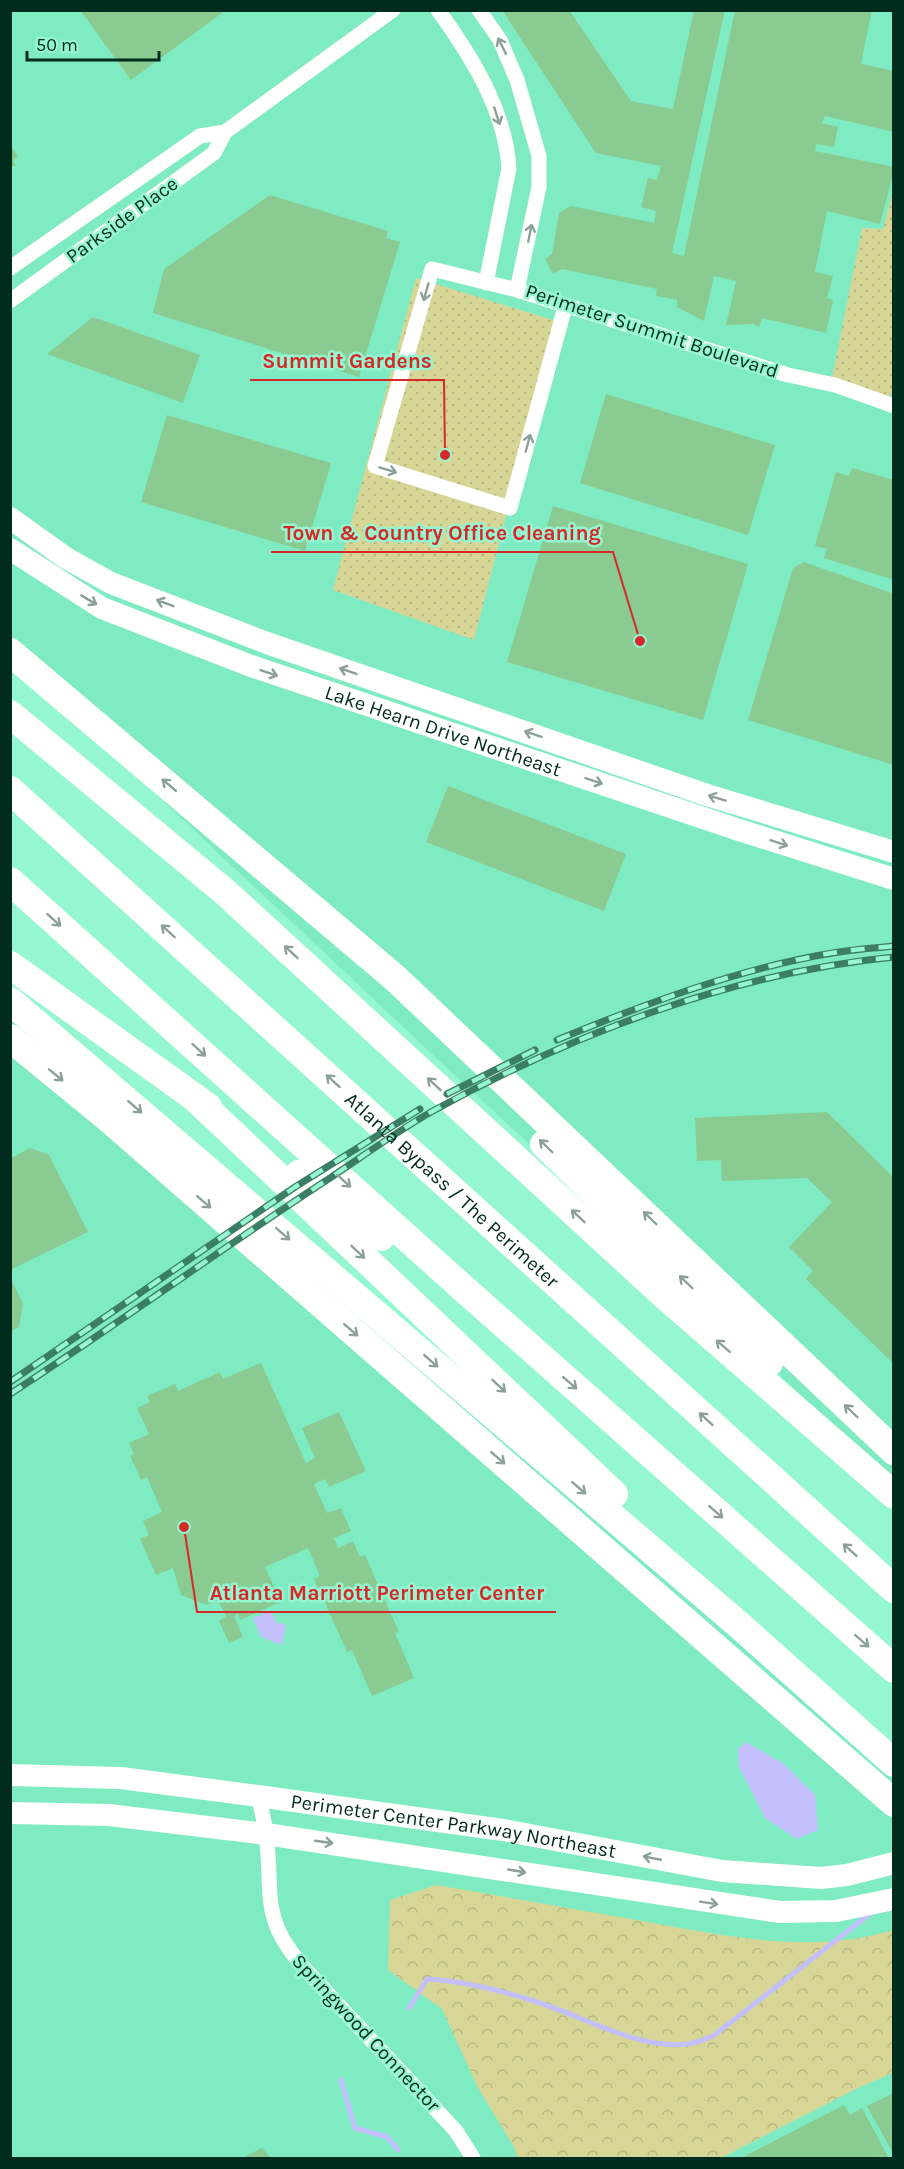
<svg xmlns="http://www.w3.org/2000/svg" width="904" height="2169" font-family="Karla,sans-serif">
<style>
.built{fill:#7febc3}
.grass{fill:url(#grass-dots)}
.forest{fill:url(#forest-crowns)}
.water{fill:#c3bffd}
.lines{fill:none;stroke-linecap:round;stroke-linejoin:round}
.stream{stroke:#c3bffd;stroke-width:5}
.building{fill:#89cb90}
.street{stroke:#fff;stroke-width:15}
.secondary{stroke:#fff;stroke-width:22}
.highway{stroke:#fff;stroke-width:28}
.rail-casing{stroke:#3b7d65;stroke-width:7}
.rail{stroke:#95f7d1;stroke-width:4.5;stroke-dasharray:14;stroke-linecap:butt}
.oneway{stroke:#8ca09a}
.labels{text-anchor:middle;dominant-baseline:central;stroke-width:5;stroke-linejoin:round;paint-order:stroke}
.street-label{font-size:20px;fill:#002c1e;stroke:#95f7d1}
.leader{fill:none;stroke:#d62828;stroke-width:2}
.callout-dot{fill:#d62828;stroke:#95f7d1;stroke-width:2}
.callout-label{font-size:21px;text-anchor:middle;font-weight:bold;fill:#d62828;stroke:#95f7d1;stroke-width:5;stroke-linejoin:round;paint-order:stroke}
</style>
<defs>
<pattern id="grass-dots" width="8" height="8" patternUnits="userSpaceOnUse" patternTransform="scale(1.5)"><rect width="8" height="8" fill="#d7d696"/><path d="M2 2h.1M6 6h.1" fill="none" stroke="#b7b881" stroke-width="1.8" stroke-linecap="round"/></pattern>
<pattern id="forest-crowns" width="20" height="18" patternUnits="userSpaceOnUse" patternTransform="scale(1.5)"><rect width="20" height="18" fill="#d7d696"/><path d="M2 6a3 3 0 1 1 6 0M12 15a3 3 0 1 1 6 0" fill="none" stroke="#b7b881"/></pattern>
</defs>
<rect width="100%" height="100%" fill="#95f7d1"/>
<!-- built -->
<path class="built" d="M 10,11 L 893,11 L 893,1480 L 449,1070 L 11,658 Z
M 10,1009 L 893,1771 L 893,2158 L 11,2158 Z"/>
<!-- grass -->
<path class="grass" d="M 893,189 L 894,383 L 887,406 L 830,388 L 862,228 L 883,229 Z
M 416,278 L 556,321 L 474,640 L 333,590 Z"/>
<!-- forest -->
<path class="forest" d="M 436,1885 C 501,1896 566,1908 631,1919 C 715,1934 809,1956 893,1930 L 893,2073 L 860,2087 L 721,2158 L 518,2158 L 514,2147 L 477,2086 L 442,2009 L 388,1970 L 390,1900 Z"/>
<!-- water -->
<path class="water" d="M 271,1611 L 276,1622 L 286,1625 L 282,1645 L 261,1637 L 253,1618 Z
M 746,1742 L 784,1764 L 815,1795 L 818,1830 L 797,1839 L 765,1818 L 739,1767 L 738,1749 Z"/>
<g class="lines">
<!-- stream -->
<path class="stream" d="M 409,2008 L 427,1979 C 463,1981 499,1990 534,2001 C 581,2015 638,2050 687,2044 C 696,2043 705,2039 713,2036 L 871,1913
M 341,2080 L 355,2128 L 387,2137 L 398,2150"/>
</g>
<!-- building -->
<path class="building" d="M 80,10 L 226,10 L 131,80 Z
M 502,10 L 569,10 L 631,101 L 673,109 L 694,10 L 725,10 L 672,253 L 684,256 L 735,10 L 872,10 L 861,64 L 894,71 L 894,132 L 825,116 L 822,123 L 838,127 L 834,147 L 816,144 L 815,151 L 894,167 L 894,170 L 880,224 L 827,211 L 815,272 L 833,276 L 827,298 L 833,300 L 826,333 L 762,318 L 759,327 L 753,324 L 726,325 L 736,281 L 714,276 L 704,321 L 677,307 L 677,300 L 656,296 L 657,289 L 562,269 L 553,274 L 545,259 L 552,254 L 559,213 L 571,206 L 654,223 L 656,211 L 641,207 L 648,178 L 657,180 L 661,166 L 596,153 Z
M 10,145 L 18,156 L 13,161 L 16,165 L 10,168 Z
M 270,195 L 388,231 L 386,238 L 400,242 L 359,377 L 153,313 L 164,269 Z
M 93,317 L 200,355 L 183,403 L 47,354 Z
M 606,394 L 775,445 L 748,535 L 580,483 Z
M 167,415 L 331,463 L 305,551 L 141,502 Z
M 852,468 L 894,480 L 894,580 L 824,558 L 827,549 L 815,546 L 836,472 L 849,476 Z
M 553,506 L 748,564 L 703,720 L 507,662 Z
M 804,562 L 894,594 L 894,765 L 748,720 L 793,568 Z
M 448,786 L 626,854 L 604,911 L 426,842 Z
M 827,1112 L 894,1178 L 894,1364 L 806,1279 L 813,1271 L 789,1247 L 832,1202 L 807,1178 L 722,1181 L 721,1160 L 697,1161 L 695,1118 Z
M 30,1148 L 49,1155 L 88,1232 L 10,1270 L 10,1159 Z
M 10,1278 L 23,1303 L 19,1327 L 10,1331 Z
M 261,1363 L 306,1463 L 315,1458 L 302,1428 L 339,1412 L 366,1471 L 329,1487 L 325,1479 L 314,1484 L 327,1513 L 341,1508 L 351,1531 L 334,1538 L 338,1548 L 353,1541 L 360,1557 L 365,1555 L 399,1632 L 395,1633 L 414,1678 L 372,1696 L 352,1650 L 347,1652 L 314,1579 L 320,1576 L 308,1548 L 265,1567 L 281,1602 L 240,1620 L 238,1614 L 234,1616 L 243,1637 L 229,1643 L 219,1621 L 226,1617 L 218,1600 L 207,1605 L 181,1595 L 173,1568 L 156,1575 L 140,1539 L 149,1535 L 143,1521 L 162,1512 L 147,1477 L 141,1480 L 130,1456 L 134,1454 L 129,1443 L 149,1434 L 137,1408 L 150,1402 L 147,1396 L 175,1384 L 178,1391 L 220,1372 L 223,1379 Z
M 894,2093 L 894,2155 L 867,2106 Z
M 844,2105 L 850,2115 L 862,2108 L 889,2158 L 741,2158 Z
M 262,2148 L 271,2158 L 242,2158 Z"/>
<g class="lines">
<!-- street -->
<path class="street" d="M 438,10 C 472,57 505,110 509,168 L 486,283
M 479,10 L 500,40 L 517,80 L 539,156 L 539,187 L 517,290
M 10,268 L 200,136 L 225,132
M 10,301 L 214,153 L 225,132 L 393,10
M 565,307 L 510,508 L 375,466 L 432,269 L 517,290 L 788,375 L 835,385 L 894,406
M 258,1796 C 261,1808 264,1820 266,1832 C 274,1895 258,1918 307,1971 L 456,2131 L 473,2158"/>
<!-- secondary -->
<g class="secondary">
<path d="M 10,518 L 66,558 L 111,583 L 267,643 L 707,795 L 894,852"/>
<path id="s1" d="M 10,549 L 102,608 L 251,666 L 739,830 L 894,879"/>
<path id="s2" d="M 10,1775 L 121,1778 L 258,1796 L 503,1830 L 722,1871 L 821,1878 L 847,1875 L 894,1863"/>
<path d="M 10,1813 L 109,1815 L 266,1834 L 780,1912 L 836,1911 L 894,1899"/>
</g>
<!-- highway -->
<g class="highway">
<path d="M 10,652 L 395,978 L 894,1451"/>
<path d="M 10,714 L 225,892 L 664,1295 L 894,1495"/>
<path id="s3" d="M 10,790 L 894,1589"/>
<path d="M 10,881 L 464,1289 L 894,1669"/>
<path d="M 10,965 L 208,1107"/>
<path d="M 10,1001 L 739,1625 L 894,1763"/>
<path d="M 10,1038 L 109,1119 L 894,1803"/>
<path d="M 193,1096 L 614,1494"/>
<path d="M 544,1144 L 769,1363"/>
<path d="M 299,1174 L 381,1237"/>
</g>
<defs>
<path id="rail" d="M 557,1040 C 644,1004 746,966 839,952 C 857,949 875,948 894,946
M 447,1094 L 535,1050
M 10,1382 L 295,1187 L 420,1109
M 10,1394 C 118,1324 222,1248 330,1178 C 363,1156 396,1132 431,1112 C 572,1034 732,973 894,957"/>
</defs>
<!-- rail casing -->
<use href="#rail" class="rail-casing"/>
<!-- rail -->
<use href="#rail" class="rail"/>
</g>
<!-- one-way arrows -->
<defs><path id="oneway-shaft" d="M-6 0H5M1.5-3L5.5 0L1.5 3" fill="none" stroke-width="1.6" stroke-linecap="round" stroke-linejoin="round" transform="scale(1.5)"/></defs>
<g class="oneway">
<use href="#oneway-shaft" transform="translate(502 46) rotate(-116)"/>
<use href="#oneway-shaft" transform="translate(497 116) rotate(72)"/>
<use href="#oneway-shaft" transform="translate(530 233) rotate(-79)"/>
<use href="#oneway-shaft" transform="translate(426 292) rotate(106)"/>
<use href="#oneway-shaft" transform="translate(528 443) rotate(-75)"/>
<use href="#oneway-shaft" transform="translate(388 470) rotate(17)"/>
<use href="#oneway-shaft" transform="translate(89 600) rotate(31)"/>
<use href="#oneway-shaft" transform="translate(165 603) rotate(-159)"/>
<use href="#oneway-shaft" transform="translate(348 671) rotate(-161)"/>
<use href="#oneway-shaft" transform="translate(269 673) rotate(19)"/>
<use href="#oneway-shaft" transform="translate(533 734) rotate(-161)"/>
<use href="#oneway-shaft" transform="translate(594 781) rotate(19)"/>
<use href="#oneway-shaft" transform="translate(169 785) rotate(-140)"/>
<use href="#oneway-shaft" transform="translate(717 798) rotate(-163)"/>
<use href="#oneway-shaft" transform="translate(779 843) rotate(18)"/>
<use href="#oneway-shaft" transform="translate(54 920) rotate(42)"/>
<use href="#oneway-shaft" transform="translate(168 931) rotate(-138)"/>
<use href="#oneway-shaft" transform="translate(291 952) rotate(-137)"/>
<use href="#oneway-shaft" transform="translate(199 1050) rotate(42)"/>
<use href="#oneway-shaft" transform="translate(56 1075) rotate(39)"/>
<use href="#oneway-shaft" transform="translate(333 1081) rotate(-138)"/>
<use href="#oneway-shaft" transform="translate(434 1084) rotate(-137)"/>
<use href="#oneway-shaft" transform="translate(135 1107) rotate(41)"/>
<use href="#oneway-shaft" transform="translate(546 1146) rotate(-136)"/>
<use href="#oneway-shaft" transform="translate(344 1181) rotate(42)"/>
<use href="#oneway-shaft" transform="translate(204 1202) rotate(41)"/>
<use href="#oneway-shaft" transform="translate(578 1216) rotate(-137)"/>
<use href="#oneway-shaft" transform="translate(650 1218) rotate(-136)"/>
<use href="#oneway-shaft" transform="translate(283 1234) rotate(41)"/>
<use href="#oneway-shaft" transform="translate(358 1252) rotate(43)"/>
<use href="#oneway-shaft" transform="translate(686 1282) rotate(-136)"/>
<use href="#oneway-shaft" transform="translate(351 1330) rotate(41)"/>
<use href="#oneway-shaft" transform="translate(723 1346) rotate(-139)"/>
<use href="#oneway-shaft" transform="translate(431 1361) rotate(41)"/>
<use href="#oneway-shaft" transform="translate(570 1383) rotate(41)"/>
<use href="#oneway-shaft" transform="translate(499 1386) rotate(43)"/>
<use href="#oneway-shaft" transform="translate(851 1411) rotate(-136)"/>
<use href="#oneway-shaft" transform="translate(706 1419) rotate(-138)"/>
<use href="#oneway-shaft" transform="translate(498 1458) rotate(41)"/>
<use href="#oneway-shaft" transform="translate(579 1488) rotate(41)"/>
<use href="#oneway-shaft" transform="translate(716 1512) rotate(41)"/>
<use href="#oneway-shaft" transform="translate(850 1550) rotate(-138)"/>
<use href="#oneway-shaft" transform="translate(862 1641) rotate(41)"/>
<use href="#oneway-shaft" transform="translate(324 1842) rotate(8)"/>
<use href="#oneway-shaft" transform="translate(652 1858) rotate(-169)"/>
<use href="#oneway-shaft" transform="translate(517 1871) rotate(10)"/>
<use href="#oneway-shaft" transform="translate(709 1903) rotate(9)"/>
</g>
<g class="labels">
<!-- street labels -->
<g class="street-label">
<text transform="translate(122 220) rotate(-36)">Parkside Place</text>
<text transform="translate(652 331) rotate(18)">Perimeter Summit Boulevard</text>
<text stroke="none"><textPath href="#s1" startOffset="472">Lake Hearn Drive Northeast</textPath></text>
<text stroke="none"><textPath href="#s3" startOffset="596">Atlanta Bypass / The Perimeter</textPath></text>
<text stroke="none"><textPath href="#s2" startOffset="447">Perimeter Center Parkway Northeast</textPath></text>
<text transform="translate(366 2033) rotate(47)">Springwood Connector</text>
</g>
</g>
<!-- callouts -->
<path class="leader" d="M445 455L444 380H250M640 641L613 552H271M184 1527L197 1612H556"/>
<g class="callout-dot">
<circle cx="445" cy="455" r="6"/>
<circle cx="640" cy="641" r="6"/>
<circle cx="184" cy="1527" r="6"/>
</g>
<g class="callout-label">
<text x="347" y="368">Summit Gardens</text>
<text x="442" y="540">Town &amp; Country Office Cleaning</text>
<text x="377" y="1600">Atlanta Marriott Perimeter Center</text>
</g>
<!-- border -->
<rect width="904" height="2169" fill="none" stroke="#002c1e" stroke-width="24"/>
<!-- scale -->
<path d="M27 51v9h132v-9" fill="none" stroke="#002c1e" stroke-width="3"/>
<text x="36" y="51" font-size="18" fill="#002c1e" stroke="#95f7d1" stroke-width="4.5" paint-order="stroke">50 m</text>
</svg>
